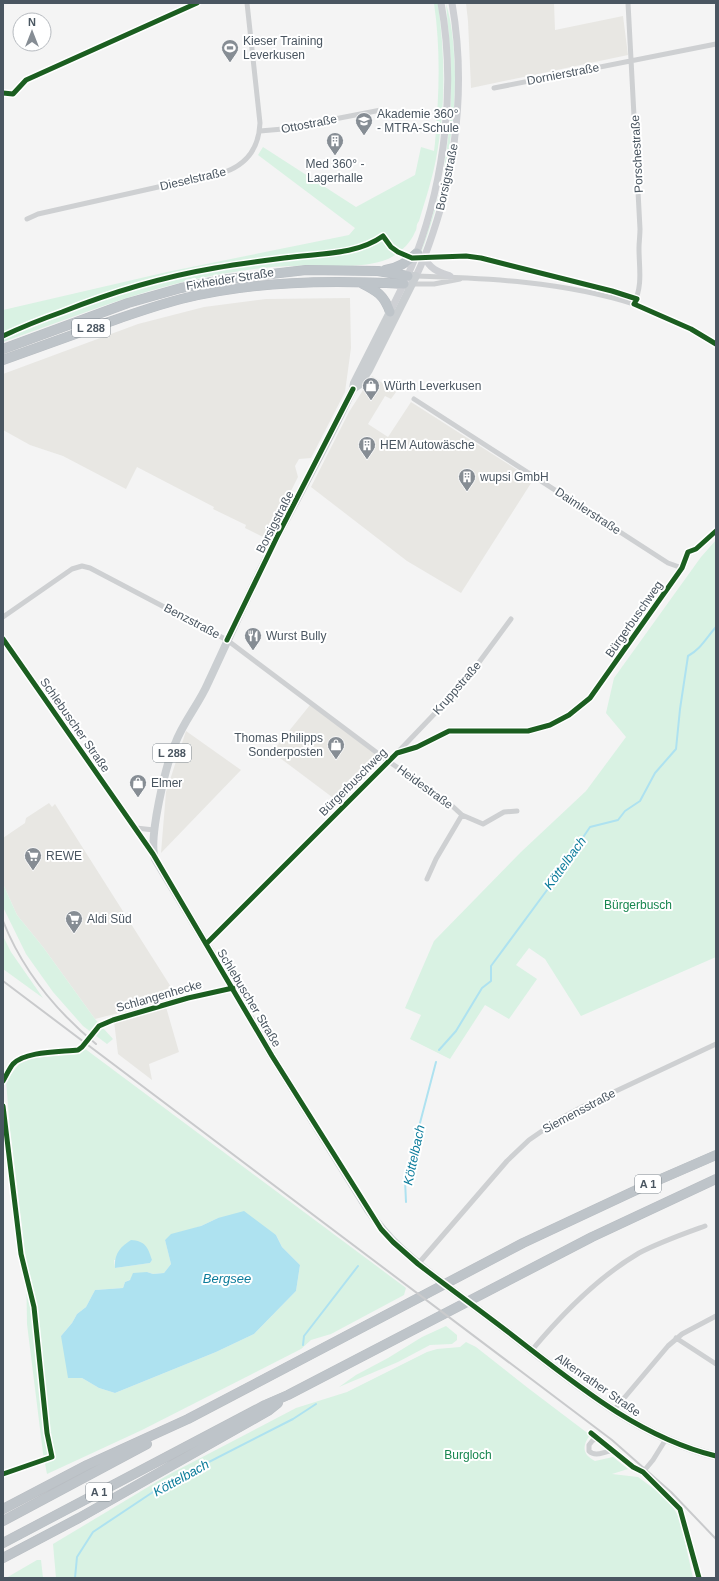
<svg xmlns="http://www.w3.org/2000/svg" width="719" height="1581" font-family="Helvetica,sans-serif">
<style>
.commercial{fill:#e8e7e3}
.green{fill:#d9f2e3;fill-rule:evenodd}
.water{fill:#aee2f0}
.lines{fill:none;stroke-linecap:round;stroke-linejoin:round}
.stream{stroke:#aee2f0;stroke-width:2}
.street-tunnel{stroke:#d2d4d7;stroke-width:5;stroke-dasharray:5 2.5;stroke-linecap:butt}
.highway-casing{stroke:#b9bec3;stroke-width:10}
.street{stroke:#ced0d2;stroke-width:5}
.secondary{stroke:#ced0d4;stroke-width:7}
.primary{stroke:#caced1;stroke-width:8}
.highway{stroke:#bec4c9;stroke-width:9}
.rail{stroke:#c9cacc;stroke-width:2}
.primary-bridge{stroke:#caced1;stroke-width:8}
.cycleway-casing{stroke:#fff;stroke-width:8}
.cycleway{stroke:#1b5e20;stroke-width:5}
.labels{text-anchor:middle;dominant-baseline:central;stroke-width:4;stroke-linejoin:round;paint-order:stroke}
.shield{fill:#fff;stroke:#808990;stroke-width:1}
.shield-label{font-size:11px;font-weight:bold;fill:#4a5661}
.poi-label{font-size:12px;fill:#4a5661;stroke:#fff;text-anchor:start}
.street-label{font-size:12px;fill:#4a5661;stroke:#fff}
.park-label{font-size:12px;fill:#17864f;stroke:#fff}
.water-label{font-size:13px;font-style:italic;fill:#0c7c9b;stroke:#fff}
</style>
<rect width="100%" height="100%" fill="#f4f4f4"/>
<!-- commercial -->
<path class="commercial" d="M 466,3 L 554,3 L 555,30 L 623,16 L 628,55 L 471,88 L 468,21 Z
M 350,298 L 351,348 L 345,392 L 311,458 L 299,459 L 295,466 L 298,477 L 267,539 L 245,528 L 246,525 L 213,509 L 214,507 L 137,467 L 126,489 L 63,456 L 30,445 L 3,430 L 3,374 L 138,324 L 204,307 L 266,299 Z
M 372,376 L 396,392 L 391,399 L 385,396 L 368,424 L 388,437 L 411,402 L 533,480 L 461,593 L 407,561 L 311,487 L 349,412 Z
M 310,705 L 372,750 L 376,756 L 376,767 L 340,803 L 272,752 Z
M 186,731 L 241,770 L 161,853 L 166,792 Z
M 49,803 L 52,807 L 55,804 L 178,998 L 95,1019 L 43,947 L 17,915 L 3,884 L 3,838 L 25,823 L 26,818 Z
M 166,1007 L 179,1052 L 149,1064 L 152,1080 L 118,1054 L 114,1021 Z"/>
<!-- green -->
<path class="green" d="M 434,3 L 438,3 C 445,55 446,107 436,159 C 432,180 425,201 419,221 C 415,226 418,228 415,232 C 410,244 399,254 388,259 C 361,270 324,264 295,266 C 273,266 250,269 228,273 C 150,285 77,316 3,342 L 3,310 L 167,272 L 349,235 L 355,228 L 258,155 L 263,147 L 356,207 L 415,175 L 421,147 L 434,151 L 435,143 C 439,94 441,52 434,3 Z
M 446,3 C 453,27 454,50 455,75 C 455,141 441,200 418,262 L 442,185 L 448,138 L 451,110 L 451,61 Z
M 716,540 L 716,957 L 581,1016 L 545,959 L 529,948 L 516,965 L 537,979 L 509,1019 L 485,1005 L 450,1059 L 410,1039 L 421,1015 L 405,1008 L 434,941 L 521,852 L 586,791 L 626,737 L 606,713 L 614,678 L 701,557 Z
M 3,884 L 17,915 L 43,947 L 95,1019 L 113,1039 L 107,1044 L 83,1026 L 53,992 L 26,954 L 3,907 Z
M 3,936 L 11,952 L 43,998 L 3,969 Z
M 84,1048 L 406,1288 L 404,1295 L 331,1334 L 311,1340 L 301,1349 L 142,1430 L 47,1474 L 43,1453 L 27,1324 L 26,1260 L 10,1129 L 6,1081 L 19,1064 L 33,1058 L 80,1054 ZM 218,1218 L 276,1235 L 282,1247 L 300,1265 L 296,1291 L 254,1334 L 216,1352 L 115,1393 L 99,1388 L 82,1378 L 61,1336 L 72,1323 L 77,1314 L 86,1307 L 95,1290 L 123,1288 L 125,1282 L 147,1272 L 153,1274 L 164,1273 L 171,1264 L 165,1240 L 201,1226 ZM 114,1260 L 152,1260 L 150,1263 L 115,1268 Z
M 446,1326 L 457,1335 L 457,1340 L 452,1344 L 430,1345 L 398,1362 L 339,1387 L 356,1375 L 388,1358 L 422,1337 Z
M 466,1342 L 476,1347 L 528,1388 L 590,1435 C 582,1446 582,1454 595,1461 L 613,1457 L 628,1469 L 612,1474 L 638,1477 L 668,1499 L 680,1519 L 693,1578 L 56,1578 L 53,1544 L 168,1475 L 296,1408 L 347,1392 L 427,1352 L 437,1349 L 460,1347 Z
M 37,1560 L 41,1560 L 43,1578 L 6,1578 Z"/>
<!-- water -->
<path class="water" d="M 244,1211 L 276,1235 L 282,1247 L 300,1265 L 296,1291 L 254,1334 L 216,1352 L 115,1393 L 99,1388 L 82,1378 L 68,1378 L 61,1336 L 72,1323 L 77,1314 L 86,1307 L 95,1290 L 123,1288 L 125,1282 L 130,1280 L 133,1273 L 147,1272 L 153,1274 L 164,1273 L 171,1264 L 165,1240 L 171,1234 L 201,1226 L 218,1218 Z
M 131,1240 C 145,1241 148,1247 152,1260 L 150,1263 L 115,1268 C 114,1254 120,1247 131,1240 Z"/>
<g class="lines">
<!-- stream -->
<path class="stream" d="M 439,1050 L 456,1031 L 482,988 L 491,981 L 491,966 L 550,886 L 590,827 L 618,820 L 625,811 L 640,801 L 655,773 L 676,749 L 680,709 L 688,656 C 701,649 706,638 716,627
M 406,1202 L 405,1180 L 436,1062
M 303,1345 L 304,1336 L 358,1266
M 75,1578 L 77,1557 L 93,1532 L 162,1486 L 293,1419 L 316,1404"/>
<!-- street-tunnel -->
<path class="street-tunnel" d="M 82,1047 L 94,1032"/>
<defs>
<path id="highway" d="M 385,270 C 399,268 407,262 417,253
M 361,283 C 377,291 384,295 390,312
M 3,349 L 128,303 L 181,288 L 228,279 L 306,270 L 378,271 L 408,276
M 3,360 C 36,348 70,336 103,324 C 129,315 154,306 181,299 C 254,281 329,280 404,284
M 3,1509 L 87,1465 L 188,1419 L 523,1243 L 647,1185 L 716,1155
M 3,1521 L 147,1444
M 3,1543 L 265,1405 L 288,1395 L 592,1237 L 716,1179
M 3,1558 L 79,1518 L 268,1411 L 278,1403"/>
</defs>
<!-- highway casing -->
<use href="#highway" class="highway-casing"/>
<!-- street -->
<path class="street" d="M 628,3 L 640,229 C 640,236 639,242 639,248 C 639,269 643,284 634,304
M 494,88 L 716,44
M 13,94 L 26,80 L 197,3
M 260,131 L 283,129 L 381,110
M 27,219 L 38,214 L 225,172 C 247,164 259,147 260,123 L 247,3
M 416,276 C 489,278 564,282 634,304 C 662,313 690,329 716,344
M 413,284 L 434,284 L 460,279
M 414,399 L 668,563 L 682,568
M 3,617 L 72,569 L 82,566 L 90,568 L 227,640 L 388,761 L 449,803 L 462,815 L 436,859 L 427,879
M 3,639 L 153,854
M 397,753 L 463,684 L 511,619
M 462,815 L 483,824 L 504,812 L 517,811
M 136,828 L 154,830
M 206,944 L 397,753 L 417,747 L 449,731 L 528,731 L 550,725 L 569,715 L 590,698 L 682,568 L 688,552
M 94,1032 L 99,1026 L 113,1020 L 188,998 L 233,988
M 3,1081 C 6,1076 9,1069 13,1064 C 25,1051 60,1052 78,1050 L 82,1047
M 3,1106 L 21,1254 L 34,1307 L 47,1433 L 52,1457 L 3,1474
M 418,1264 L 507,1161 L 529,1140 L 558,1120 L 582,1107 L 716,1044
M 676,1338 L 716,1364
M 532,1350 C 562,1314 598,1277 639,1253 C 660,1242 683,1234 705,1226
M 614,1410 L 668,1346 L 682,1334 L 716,1316
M 591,1433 L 633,1467 L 643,1472 L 680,1509 L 699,1578
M 598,1439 L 593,1440 L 589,1445 L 589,1451 C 596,1458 604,1451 612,1451
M 643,1472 L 653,1460 L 666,1439"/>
<!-- secondary -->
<path class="secondary" d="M 425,257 C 429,269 439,272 450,276
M 416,276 C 427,254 434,231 441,207 C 459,140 464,72 452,3
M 390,312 C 399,293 409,275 416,255 C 445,177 456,85 441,3"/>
<!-- primary -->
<path class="primary" d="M 390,312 L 354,383 L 353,389 L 341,414 C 321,455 299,495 278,535 C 253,584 231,634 208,683 C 199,704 183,722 175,744 C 166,764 148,839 155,859 L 235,992 L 272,1056 L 368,1210 C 389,1240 407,1255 435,1277
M 353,389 L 359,385 L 369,370 L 416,276 L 408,276
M 479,1310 C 552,1364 627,1435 716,1456"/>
<!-- highway -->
<use href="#highway" class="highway"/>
<!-- rail -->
<path class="rail" d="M 3,921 C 22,969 56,1011 96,1044
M 3,981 L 612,1440 L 671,1492 L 716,1539"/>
<!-- primary-bridge -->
<path class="primary-bridge" d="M 435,1277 L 479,1310"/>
<defs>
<path id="cycleway" d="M 3,93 L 13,94 L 26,80 L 197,3
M 3,336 C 22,327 42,319 62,312 C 112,292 162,277 215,268 C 238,264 261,261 284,258 C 317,253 355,256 383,236 L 391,247 L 398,252 L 412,258 L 466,256 L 481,258 L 612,291 L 637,299 L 634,304 L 691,329 L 716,344
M 3,639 L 153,854 L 272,1056 L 381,1229 L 393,1242 L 418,1264 C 449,1288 481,1311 512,1335 C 574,1383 638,1437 716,1456
M 227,640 L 278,535 L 353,389
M 206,944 L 397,753 L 417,747 L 449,731 L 528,731 L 550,725 L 569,715 L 590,698 L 682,568 L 688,552 L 696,549 L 716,531
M 3,1081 C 6,1076 9,1069 13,1064 C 25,1051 60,1052 78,1050 L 82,1047 L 99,1026 L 113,1020 L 188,998 L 233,988
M 3,1106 L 21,1254 L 34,1307 L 47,1433 L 52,1457 L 3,1474
M 591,1433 L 633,1467 L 643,1472 L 680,1509 L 699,1578"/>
</defs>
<!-- cycleway casing -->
<use href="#cycleway" class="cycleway-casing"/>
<!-- cycleway -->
<use href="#cycleway" class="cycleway"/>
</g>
<!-- icons -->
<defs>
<symbol id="stadium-pin" viewBox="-11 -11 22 30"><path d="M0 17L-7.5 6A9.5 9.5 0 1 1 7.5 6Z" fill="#868d94" stroke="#fff"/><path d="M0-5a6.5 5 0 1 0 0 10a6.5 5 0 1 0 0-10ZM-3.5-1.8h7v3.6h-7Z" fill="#fff"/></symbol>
<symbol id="school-pin" viewBox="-11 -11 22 30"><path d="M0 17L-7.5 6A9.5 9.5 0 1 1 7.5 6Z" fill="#868d94" stroke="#fff"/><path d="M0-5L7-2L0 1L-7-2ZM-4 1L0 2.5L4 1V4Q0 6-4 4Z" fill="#fff"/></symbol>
<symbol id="building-pin" viewBox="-11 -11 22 30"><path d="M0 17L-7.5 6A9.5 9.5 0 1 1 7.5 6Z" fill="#868d94" stroke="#fff"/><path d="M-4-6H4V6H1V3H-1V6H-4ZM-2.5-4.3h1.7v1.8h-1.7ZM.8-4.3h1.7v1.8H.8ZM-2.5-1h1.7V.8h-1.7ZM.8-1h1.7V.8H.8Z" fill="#fff"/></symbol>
<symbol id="shop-pin" viewBox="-11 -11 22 30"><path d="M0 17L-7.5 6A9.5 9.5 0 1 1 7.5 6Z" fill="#868d94" stroke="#fff"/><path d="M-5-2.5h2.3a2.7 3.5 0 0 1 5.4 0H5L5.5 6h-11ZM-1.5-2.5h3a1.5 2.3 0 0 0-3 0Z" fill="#fff"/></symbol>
<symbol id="restaurant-pin" viewBox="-11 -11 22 30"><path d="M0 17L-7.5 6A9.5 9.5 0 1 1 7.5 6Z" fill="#868d94" stroke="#fff"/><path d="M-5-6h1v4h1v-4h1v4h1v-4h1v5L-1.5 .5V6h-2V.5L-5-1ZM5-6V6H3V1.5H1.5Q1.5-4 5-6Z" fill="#fff"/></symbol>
<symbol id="supermarket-pin" viewBox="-11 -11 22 30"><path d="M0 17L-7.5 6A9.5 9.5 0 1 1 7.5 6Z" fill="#868d94" stroke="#fff"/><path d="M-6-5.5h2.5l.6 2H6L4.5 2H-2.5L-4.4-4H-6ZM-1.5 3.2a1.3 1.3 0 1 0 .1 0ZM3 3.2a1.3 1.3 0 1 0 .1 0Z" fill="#fff"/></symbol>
</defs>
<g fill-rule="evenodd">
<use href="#stadium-pin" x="220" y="38" width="20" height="27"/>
<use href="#school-pin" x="354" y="111" width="20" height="27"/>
<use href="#building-pin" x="325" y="131" width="20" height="27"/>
<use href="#shop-pin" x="361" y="376" width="20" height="27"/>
<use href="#building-pin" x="357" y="435" width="20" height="27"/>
<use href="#building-pin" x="457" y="467" width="20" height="27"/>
<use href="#restaurant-pin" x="243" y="626" width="20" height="27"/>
<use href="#shop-pin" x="326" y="735" width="20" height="27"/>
<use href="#shop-pin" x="128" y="773" width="20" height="27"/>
<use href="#supermarket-pin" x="23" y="846" width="20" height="27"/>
<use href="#supermarket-pin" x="64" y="909" width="20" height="27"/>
</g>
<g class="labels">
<!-- shield labels -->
<g class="shield">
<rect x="72" y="319" width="38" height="18" rx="3"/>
<rect x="153" y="744" width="38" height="18" rx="3"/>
<rect x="635" y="1175" width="26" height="18" rx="3"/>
<rect x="86" y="1483" width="26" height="18" rx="3"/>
</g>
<g class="shield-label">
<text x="91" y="328">L 288</text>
<text x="172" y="753">L 288</text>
<text x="648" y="1184">A 1</text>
<text x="99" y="1492">A 1</text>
</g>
<!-- poi labels -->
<g class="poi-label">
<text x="243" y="41">Kieser Training<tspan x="243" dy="14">Leverkusen</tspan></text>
<text x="377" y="114">Akademie 360°<tspan x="377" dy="14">- MTRA-Schule</tspan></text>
<text x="335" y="164" text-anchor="middle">Med 360° -<tspan x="335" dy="14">Lagerhalle</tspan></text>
<text x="384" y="386">Würth Leverkusen</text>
<text x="380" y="445">HEM Autowäsche</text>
<text x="480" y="477">wupsi GmbH</text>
<text x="266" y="636">Wurst Bully</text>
<text x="323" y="738" text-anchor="end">Thomas Philipps<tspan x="323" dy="14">Sonderposten</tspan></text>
<text x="151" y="783">Elmer</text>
<text x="46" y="856">REWE</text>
<text x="87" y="919">Aldi Süd</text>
</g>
<!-- street labels -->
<g class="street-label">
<text transform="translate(563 74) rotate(-11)">Dornierstraße</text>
<text transform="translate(309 124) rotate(-11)">Ottostraße</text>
<text transform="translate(637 154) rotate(-93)">Porschestraße</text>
<text transform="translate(447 177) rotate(-78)">Borsigstraße</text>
<text transform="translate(193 179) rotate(-13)">Dieselstraße</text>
<text transform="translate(230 279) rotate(-9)">Fixheider Straße</text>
<text transform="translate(588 511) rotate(33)">Daimlerstraße</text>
<text transform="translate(275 522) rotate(-63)">Borsigstraße</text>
<text transform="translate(634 619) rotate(-55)">Bürgerbuschweg</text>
<text transform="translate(192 621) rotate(28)">Benzstraße</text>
<text transform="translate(457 688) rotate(-49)">Kruppstraße</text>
<text transform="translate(75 725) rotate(55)">Schlebuscher Straße</text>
<text transform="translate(353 782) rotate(-45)">Bürgerbuschweg</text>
<text transform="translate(425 787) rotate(36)">Heidestraße</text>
<text transform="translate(159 996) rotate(-16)">Schlangenhecke</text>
<text transform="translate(249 998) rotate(59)">Schlebuscher Straße</text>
<text transform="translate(579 1111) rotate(-28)">Siemensstraße</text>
<text transform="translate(598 1385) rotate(35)">Alkenrather Straße</text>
</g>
<!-- park labels -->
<g class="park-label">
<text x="638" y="905">Bürgerbusch</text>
<text x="468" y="1455">Burgloch</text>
</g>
<!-- water labels -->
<g class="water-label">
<text transform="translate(565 863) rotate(-54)">Köttelbach</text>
<text transform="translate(414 1155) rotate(-78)">Köttelbach</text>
<text x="227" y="1278">Bergsee</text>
<text transform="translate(181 1478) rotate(-29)">Köttelbach</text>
</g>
</g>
<!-- border -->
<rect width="719" height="1581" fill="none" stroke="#4a5661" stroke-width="8"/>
<!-- north arrow -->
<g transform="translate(32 32)"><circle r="19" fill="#ffffff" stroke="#b7bbc0"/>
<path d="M0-3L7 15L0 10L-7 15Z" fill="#868d94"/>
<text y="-6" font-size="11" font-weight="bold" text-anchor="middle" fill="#4a5661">N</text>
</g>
</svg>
